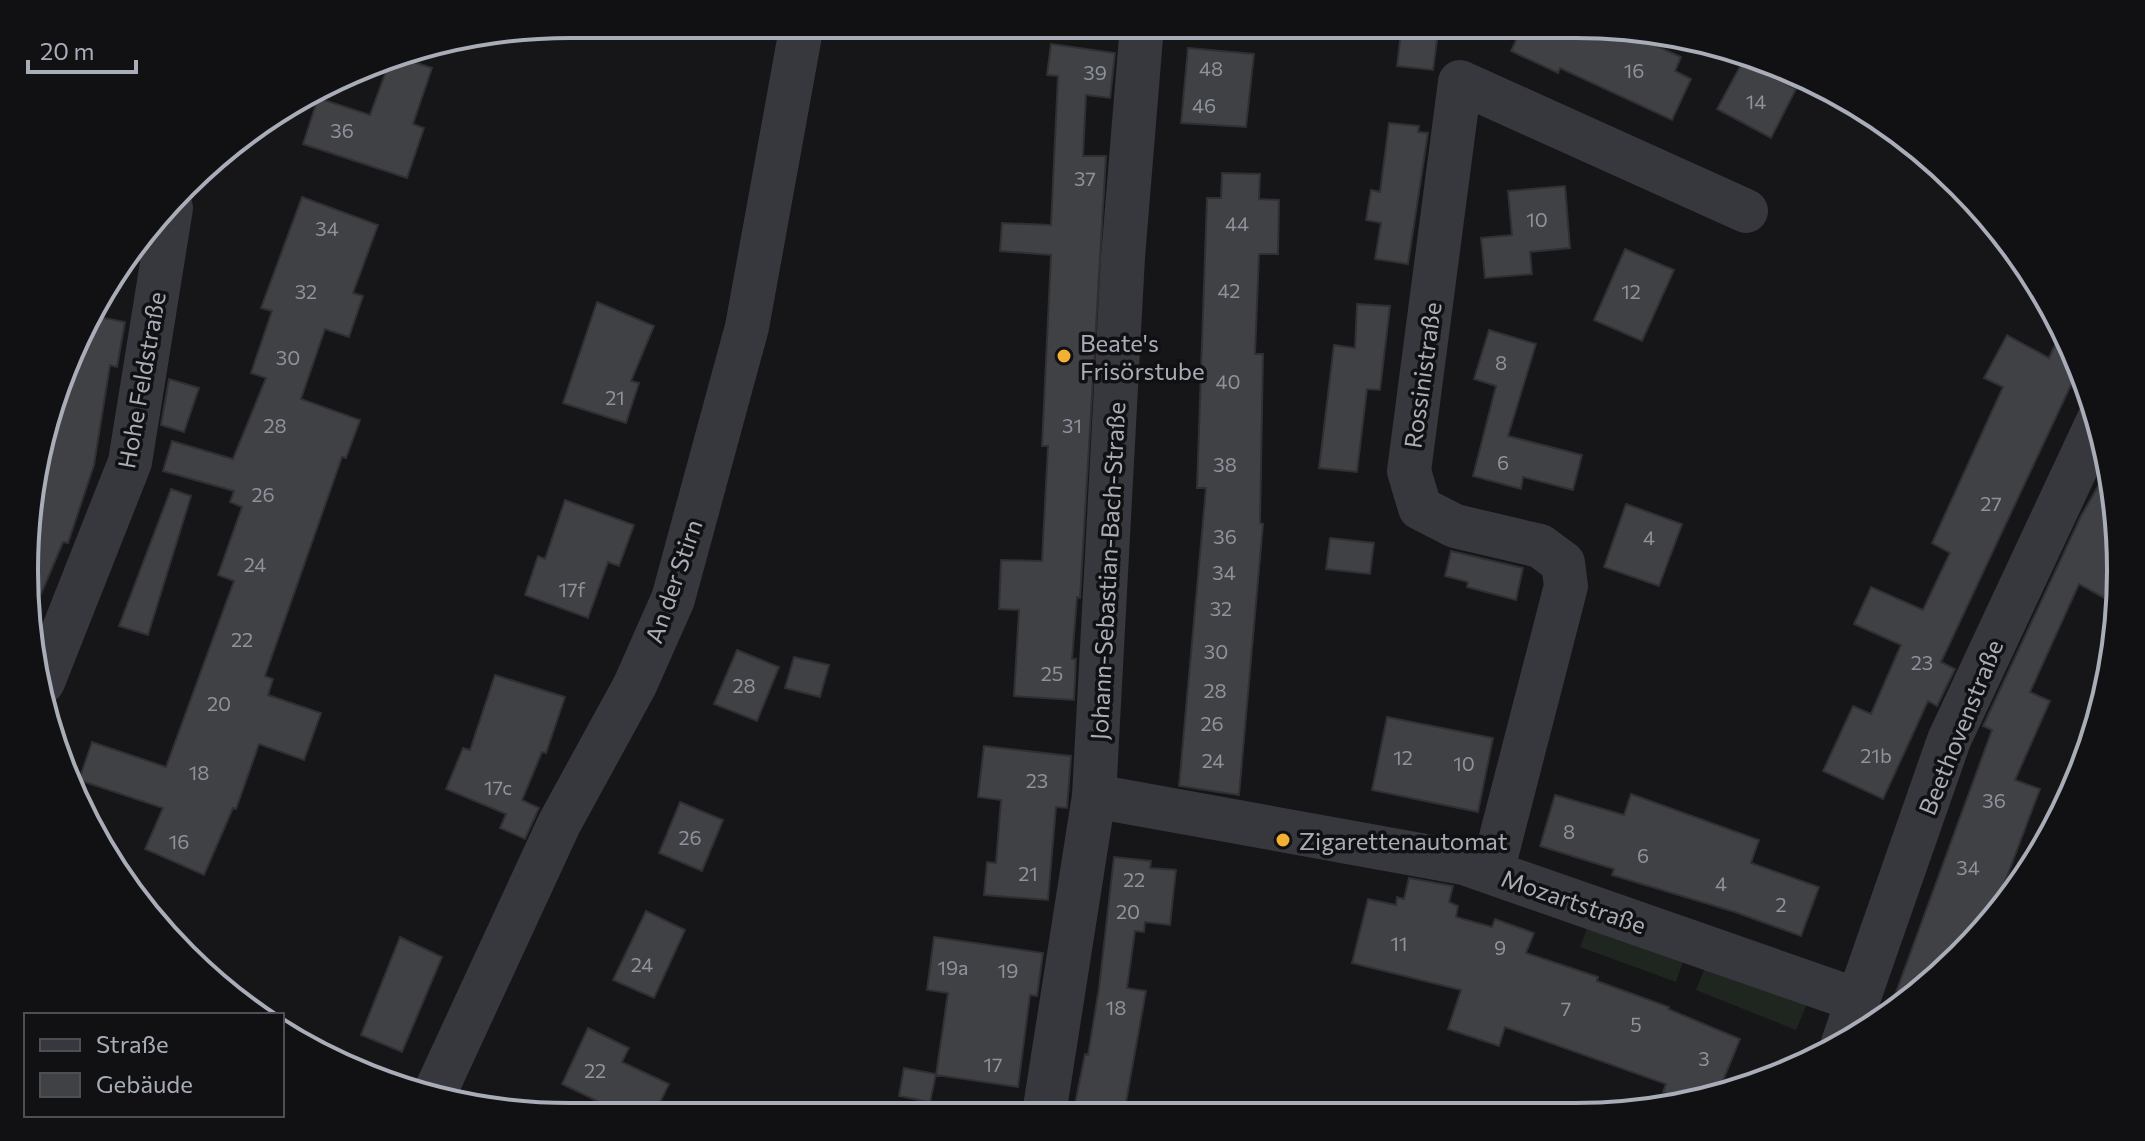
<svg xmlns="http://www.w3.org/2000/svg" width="2145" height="1141" font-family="Commissioner,sans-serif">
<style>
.green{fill:#1e261f}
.building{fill:#404145;stroke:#303034;stroke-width:2}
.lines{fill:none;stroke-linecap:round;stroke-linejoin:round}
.minor{stroke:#37383d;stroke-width:44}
.poi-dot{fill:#f2b134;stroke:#111113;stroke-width:3}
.labels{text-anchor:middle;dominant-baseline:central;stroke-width:7;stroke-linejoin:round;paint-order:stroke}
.number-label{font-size:20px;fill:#8e929b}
.poi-label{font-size:24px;fill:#a8adb8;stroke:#111113;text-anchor:start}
.street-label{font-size:24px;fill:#a8adb8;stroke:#111113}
.rim{fill:none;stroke:#a8adb8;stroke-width:4}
</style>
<rect width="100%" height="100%" fill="#161618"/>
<!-- green -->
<path class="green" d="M 1591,918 L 1686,953 L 1676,982 L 1580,947 Z
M 1708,960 L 1809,999 L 1796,1030 L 1696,990 Z"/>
<!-- building -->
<path class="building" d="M 1402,25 L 1439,25 L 1433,70 L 1397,66 Z
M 1523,25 L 1610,25 L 1681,57 L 1675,71 L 1691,79 L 1672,120 L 1560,68 L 1558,73 L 1511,51 Z
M 1051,44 L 1115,53 L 1110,98 L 1086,95 L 1083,156 L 1106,156 L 1080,598 L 1077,597 L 1072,659 L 1076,659 L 1074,700 L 1014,696 L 1019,610 L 999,609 L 1001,560 L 1042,561 L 1048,446 L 1042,446 L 1051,255 L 1000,251 L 1002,223 L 1051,225 L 1058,76 L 1047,75 Z
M 1188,48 L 1254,54 L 1246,127 L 1181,123 Z
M 392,55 L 432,68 L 413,124 L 424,128 L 407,178 L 303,144 L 318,98 L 370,115 Z
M 1743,61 L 1796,89 L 1771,138 L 1717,109 Z
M 1389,123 L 1419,126 L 1418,132 L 1428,133 L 1408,264 L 1375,259 L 1381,223 L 1366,220 L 1371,190 L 1380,192 Z
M 1222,173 L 1260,174 L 1259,199 L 1279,200 L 1278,254 L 1259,254 L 1255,354 L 1263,354 L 1260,523 L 1263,524 L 1239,795 L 1179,786 L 1206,488 L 1197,488 L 1207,198 L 1221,198 Z
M 1565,186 L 1570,248 L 1530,252 L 1532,274 L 1485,278 L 1481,238 L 1512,235 L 1508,191 Z
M 302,197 L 378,225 L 353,293 L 363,296 L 349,337 L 325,329 L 301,399 L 360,420 L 346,458 L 342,457 L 265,676 L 273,679 L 268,695 L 321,713 L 304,760 L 259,744 L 236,809 L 233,808 L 204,875 L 145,849 L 163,808 L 79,780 L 92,742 L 166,767 L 234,581 L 218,575 L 242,507 L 230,502 L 234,491 L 163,471 L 172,441 L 233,459 L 266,378 L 251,373 L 272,311 L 261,308 Z
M 1625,249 L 1674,270 L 1642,341 L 1594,320 Z
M 597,302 L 654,326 L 631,381 L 639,383 L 626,423 L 563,403 Z
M 1357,304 L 1390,306 L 1380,390 L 1367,389 L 1357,472 L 1319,468 L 1334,345 L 1355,348 Z
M 94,316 L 125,322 L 117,367 L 110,365 L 94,465 L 68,543 L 63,542 L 31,618 L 25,607 L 43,429 Z
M 2063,327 L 2079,368 L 1941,662 L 1955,669 L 1937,706 L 1928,701 L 1883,799 L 1823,771 L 1853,706 L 1871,714 L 1901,645 L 1854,624 L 1871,587 L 1923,610 L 1950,553 L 1932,543 L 2003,387 L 1984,378 L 2007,335 L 2049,358 Z
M 1489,330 L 1536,344 L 1508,436 L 1582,455 L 1573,490 L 1523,477 L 1521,489 L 1473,476 L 1496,386 L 1474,379 Z
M 169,379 L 199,388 L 184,432 L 161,425 Z
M 2109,467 L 2120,534 L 2118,580 L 2108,600 L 2079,584 L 2030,692 L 2050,701 L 2015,780 L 2040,789 L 1988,927 L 1887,1017 L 1992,730 L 1983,726 L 2081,516 Z
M 171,489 L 191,496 L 148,635 L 119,626 Z
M 565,500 L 634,525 L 619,566 L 608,562 L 588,618 L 525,595 L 538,556 L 545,559 Z
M 1626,504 L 1682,524 L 1659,586 L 1604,567 Z
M 1330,538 L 1374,543 L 1370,574 L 1326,569 Z
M 1451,551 L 1523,568 L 1516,600 L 1467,587 L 1468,582 L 1445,576 Z
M 737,650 L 779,667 L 757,721 L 714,704 Z
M 794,657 L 829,665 L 820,697 L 785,688 Z
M 495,675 L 565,697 L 546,753 L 542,752 L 522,800 L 539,808 L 525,839 L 500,828 L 506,814 L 446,789 L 463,748 L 470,750 Z
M 1387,717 L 1493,738 L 1478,812 L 1372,790 Z
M 984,746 L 1071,756 L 1067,808 L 1056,807 L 1048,900 L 984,895 L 987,862 L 996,863 L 1001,800 L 978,797 Z
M 1631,794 L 1759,840 L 1751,863 L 1819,887 L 1801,936 L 1735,912 L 1612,875 L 1614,869 L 1540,846 L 1555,795 L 1624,815 Z
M 680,802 L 723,820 L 702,871 L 659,853 Z
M 1114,857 L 1151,861 L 1150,868 L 1176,870 L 1170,925 L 1145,922 L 1144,932 L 1135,931 L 1127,988 L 1146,991 L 1124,1113 L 1075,1104 L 1085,1054 L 1088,1055 L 1099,988 Z
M 1409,878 L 1453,886 L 1449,902 L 1458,906 L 1456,917 L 1492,927 L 1495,919 L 1534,933 L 1526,953 L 1598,977 L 1597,981 L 1669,1007 L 1668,1009 L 1740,1039 L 1718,1093 L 1686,1101 L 1663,1092 L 1666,1084 L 1505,1027 L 1499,1046 L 1448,1029 L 1461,990 L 1352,963 L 1368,899 L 1396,905 L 1397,897 L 1404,899 Z
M 646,911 L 685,930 L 654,998 L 613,980 Z
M 400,937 L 442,957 L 402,1052 L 361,1035 Z
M 934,937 L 1043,953 L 1037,996 L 1030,995 L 1018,1087 L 936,1075 L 948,993 L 927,990 Z
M 588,1028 L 629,1048 L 622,1062 L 669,1084 L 654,1115 L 628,1116 L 562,1084 Z
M 904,1068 L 936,1074 L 930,1102 L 899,1096 Z"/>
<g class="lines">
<!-- minor -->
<path class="minor" d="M 43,682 L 130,462 L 171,208
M 1094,796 L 1464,863 L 1857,1000
M 1492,872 L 1566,586 L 1563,563 L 1540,546 L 1455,526 L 1420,508 L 1409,471 L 1460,82 L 1746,211
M 1843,1043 L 1949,740 L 2099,419
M 432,1099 L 559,824 L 635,685 L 673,599 L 747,327 L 802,24
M 1044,1114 L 1094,796 L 1123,257 L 1142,25"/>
</g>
<!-- markers -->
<g class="poi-dot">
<circle cx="1064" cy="356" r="8"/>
<circle cx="1283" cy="840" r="8"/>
</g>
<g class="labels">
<!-- number labels -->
<g class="number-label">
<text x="1211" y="68">48</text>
<text x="1634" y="70">16</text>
<text x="1095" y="72">39</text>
<text x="1756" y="101">14</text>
<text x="1204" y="105">46</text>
<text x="342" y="130">36</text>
<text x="1085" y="178">37</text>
<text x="1537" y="219">10</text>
<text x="1237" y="223">44</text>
<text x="327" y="228">34</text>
<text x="1229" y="290">42</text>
<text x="306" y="291">32</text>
<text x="1631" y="291">12</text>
<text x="288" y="357">30</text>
<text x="1501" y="362">8</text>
<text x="1228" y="381">40</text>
<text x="615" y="397">21</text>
<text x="275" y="425">28</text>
<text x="1072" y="425">31</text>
<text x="1503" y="462">6</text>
<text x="1225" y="464">38</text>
<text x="263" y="494">26</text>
<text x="1991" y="503">27</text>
<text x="1225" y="536">36</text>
<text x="1649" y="537">4</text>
<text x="255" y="564">24</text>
<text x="1224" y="572">34</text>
<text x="572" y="589">17f</text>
<text x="1221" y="608">32</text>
<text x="242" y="639">22</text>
<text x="1216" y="651">30</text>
<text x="1922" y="662">23</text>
<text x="1052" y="673">25</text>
<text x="744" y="685">28</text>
<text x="1215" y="690">28</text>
<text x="219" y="703">20</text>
<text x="1212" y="723">26</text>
<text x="1876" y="755">21b</text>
<text x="1403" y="757">12</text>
<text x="1213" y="760">24</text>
<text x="1464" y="763">10</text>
<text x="199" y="772">18</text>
<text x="1037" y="780">23</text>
<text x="498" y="787">17c</text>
<text x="1994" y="800">36</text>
<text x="1569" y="831">8</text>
<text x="690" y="837">26</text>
<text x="179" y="841">16</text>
<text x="1643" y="855">6</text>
<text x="1968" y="867">34</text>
<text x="1028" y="873">21</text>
<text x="1134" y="879">22</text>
<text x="1721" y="883">4</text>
<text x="1781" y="904">2</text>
<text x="1128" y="911">20</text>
<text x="1399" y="943">11</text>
<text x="1500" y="947">9</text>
<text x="642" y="964">24</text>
<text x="953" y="967">19a</text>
<text x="1008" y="970">19</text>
<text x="1116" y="1007">18</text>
<text x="1566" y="1008">7</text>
<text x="1636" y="1024">5</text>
<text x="1704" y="1058">3</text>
<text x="993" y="1064">17</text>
<text x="595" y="1070">22</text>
</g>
<!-- poi labels -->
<g class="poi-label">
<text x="1080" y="342">Beate's<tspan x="1080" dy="28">Frisörstube</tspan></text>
<text x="1299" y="840">Zigarettenautomat</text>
</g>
<!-- street labels -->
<g class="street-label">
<text transform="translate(1422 375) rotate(-82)">Rossinistraße</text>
<text transform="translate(141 380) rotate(-80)">Hohe Feldstraße</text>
<text transform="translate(1107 571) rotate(-87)">Johann-Sebastian-Bach-Straße</text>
<text transform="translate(673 581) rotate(-71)">An der Stirn</text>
<text transform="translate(1960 727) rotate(-68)">Beethovenstraße</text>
<text transform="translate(1574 901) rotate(19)">Mozartstraße</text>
</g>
</g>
<!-- crop -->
<path d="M0 0H2145V1141H0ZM570 38H1575A532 532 0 0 1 2107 570V571A532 532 0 0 1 1575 1103H570A532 532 0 0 1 38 571V570A532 532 0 0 1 570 38Z" fill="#111113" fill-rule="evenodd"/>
<path class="rim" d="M570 38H1575A532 532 0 0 1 2107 570V571A532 532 0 0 1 1575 1103H570A532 532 0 0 1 38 571V570A532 532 0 0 1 570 38Z"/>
<!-- legend -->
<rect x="24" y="1013" width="260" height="104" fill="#111113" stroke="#4d4f55" stroke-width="2"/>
<rect x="40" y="1039" width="40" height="12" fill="#37383d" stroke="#4d4f55" stroke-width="2"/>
<text x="96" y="1053" font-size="24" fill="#a8adb8">Straße</text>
<rect x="40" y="1073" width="40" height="24" fill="#404145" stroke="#4d4f55" stroke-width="2"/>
<text x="96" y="1093" font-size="24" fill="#a8adb8">Gebäude</text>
<!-- scale -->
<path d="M28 60v12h108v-12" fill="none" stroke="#a8adb8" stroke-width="4"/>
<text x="40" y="60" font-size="24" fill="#a8adb8" stroke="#111113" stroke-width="6" paint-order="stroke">20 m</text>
</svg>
